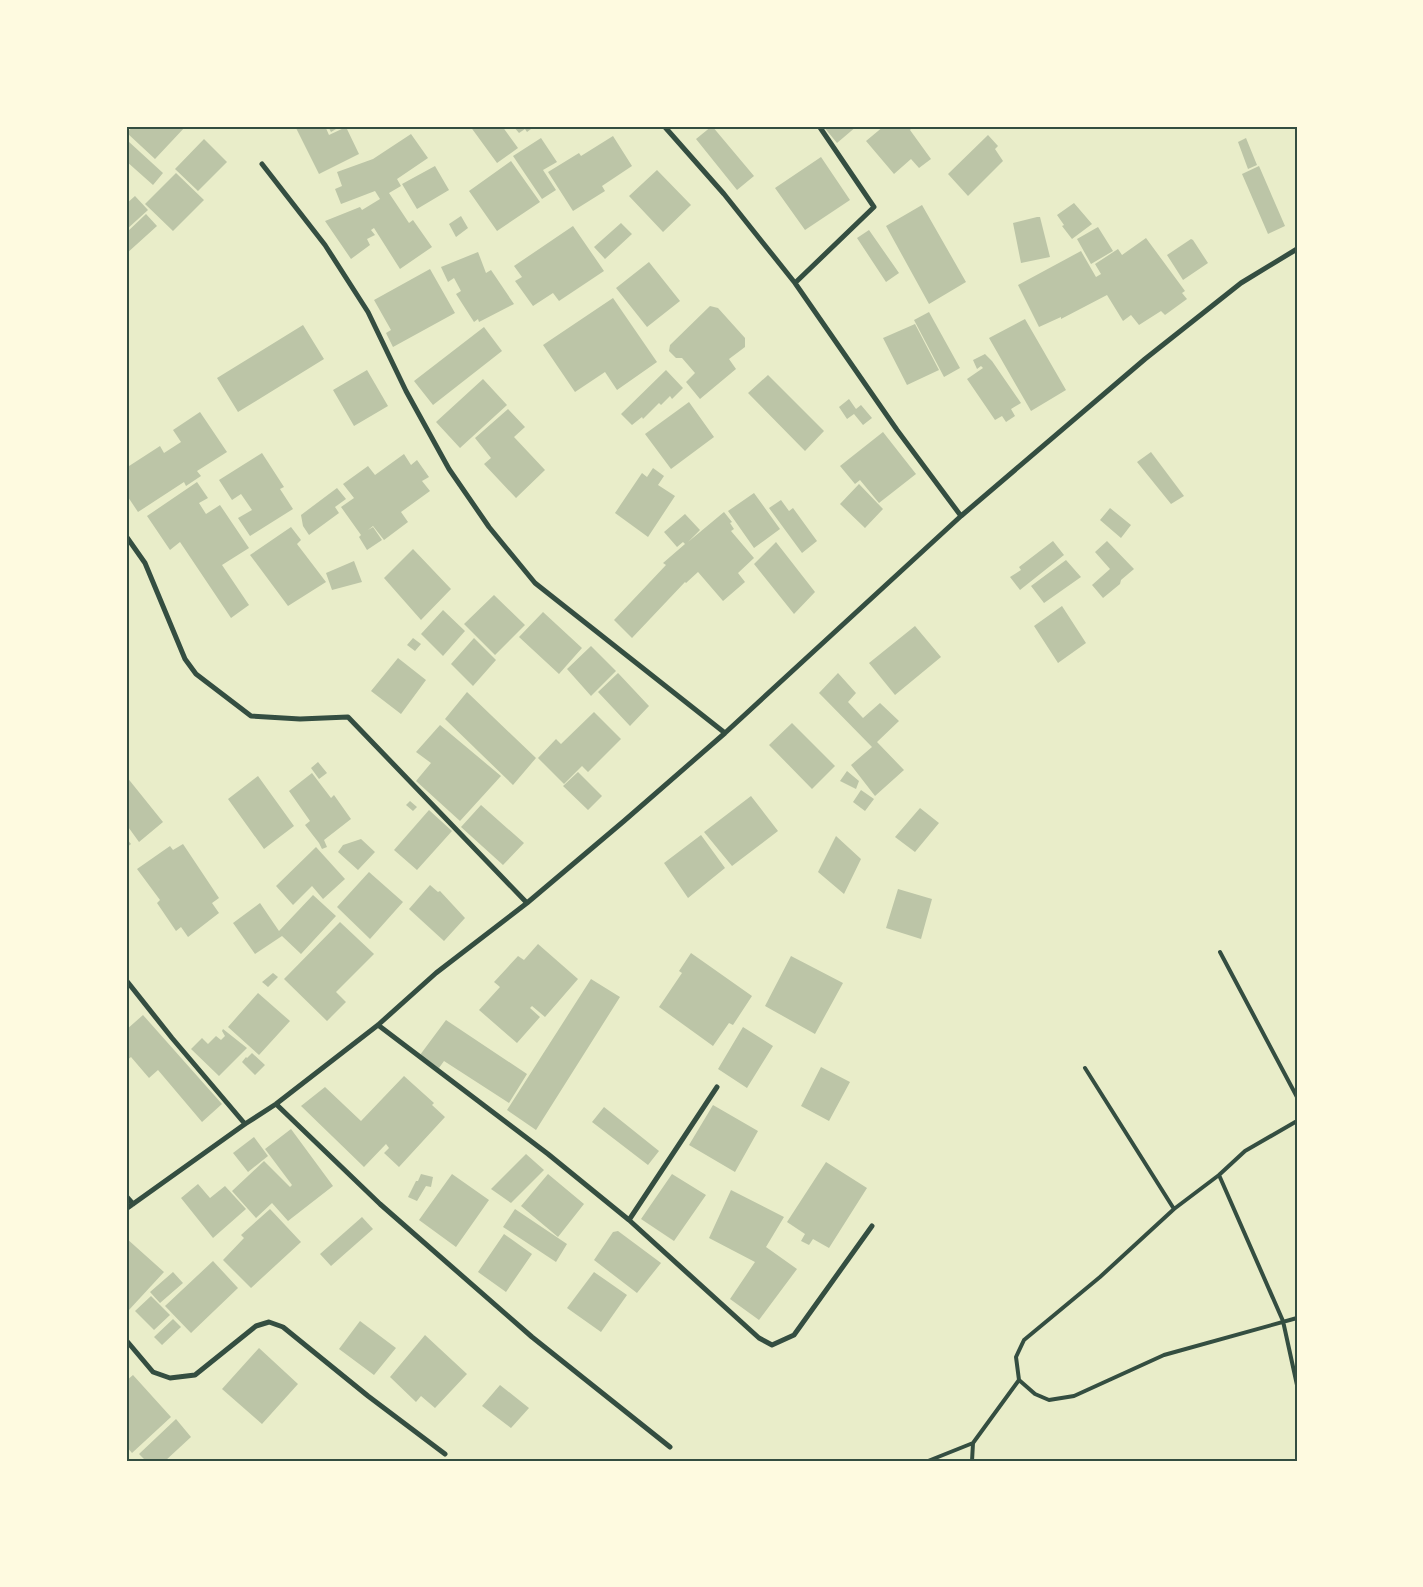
<svg xmlns="http://www.w3.org/2000/svg" width="1423" height="1587" font-family="Raleway,sans-serif">
<style>
.building{fill:#bcc5a7}
.lines{fill:none;stroke-linecap:round;stroke-linejoin:round}
.service{stroke:#344e41;stroke-width:4}
.minor{stroke:#344e41;stroke-width:5}
.neatline{fill:none;stroke:#344e41;stroke-width:2}
</style>
<rect width="100%" height="100%" fill="#e9edc9"/>
<!-- building -->
<path class="building" d="M 133,126 L 186,126 L 155,159 L 127,133 Z
M 295,126 L 325,126 L 329,135 L 346,127 L 359,154 L 319,174 Z
M 328,126 L 341,126 L 331,132 Z
M 470,126 L 502,126 L 518,148 L 497,163 Z
M 513,126 L 535,126 L 527,132 L 525,129 L 519,133 Z
M 712,126 L 754,176 L 737,190 L 696,139 Z
M 823,126 L 857,126 L 837,143 Z
M 884,126 L 913,126 L 910,130 L 931,159 L 919,168 L 911,159 L 894,174 L 866,141 Z
M 411,134 L 428,158 L 397,179 L 401,186 L 389,193 L 409,223 L 413,220 L 432,247 L 400,269 L 374,228 L 371,230 L 375,235 L 367,239 L 370,245 L 351,259 L 325,221 L 360,207 L 362,210 L 380,199 L 375,191 L 341,204 L 335,189 L 342,186 L 337,172 L 373,159 Z
M 988,135 L 998,146 L 995,149 L 1003,161 L 968,196 L 948,174 Z
M 613,136 L 632,166 L 602,186 L 605,191 L 573,211 L 548,172 L 579,153 L 581,156 Z
M 541,138 L 557,162 L 543,170 L 556,190 L 542,199 L 513,156 Z
M 1246,138 L 1257,165 L 1248,169 L 1238,142 Z
M 204,139 L 227,162 L 198,191 L 175,169 Z
M 128,141 L 163,173 L 153,185 L 126,161 L 126,143 Z
M 821,157 L 850,200 L 805,230 L 775,188 Z
M 511,161 L 540,202 L 497,231 L 469,191 Z
M 435,166 L 449,190 L 417,209 L 402,184 Z
M 1259,166 L 1285,226 L 1268,234 L 1242,174 Z
M 657,170 L 691,205 L 663,232 L 629,196 Z
M 176,173 L 204,200 L 173,231 L 145,204 Z
M 135,196 L 148,210 L 126,230 L 126,204 Z
M 1074,203 L 1092,224 L 1072,239 L 1062,226 L 1064,225 L 1057,215 Z
M 922,205 L 966,282 L 929,304 L 886,226 Z
M 146,214 L 157,226 L 126,254 L 126,233 Z
M 461,216 L 468,228 L 456,237 L 449,224 Z
M 1037,217 L 1040,217 L 1050,257 L 1021,263 L 1013,223 Z
M 621,223 L 632,234 L 605,259 L 594,247 Z
M 573,226 L 604,271 L 559,301 L 553,293 L 533,306 L 515,281 L 522,277 L 514,266 Z
M 1098,227 L 1113,251 L 1091,264 L 1077,239 Z
M 869,230 L 899,273 L 886,282 L 857,238 Z
M 1146,238 L 1185,291 L 1182,293 L 1187,299 L 1165,315 L 1161,311 L 1139,325 L 1131,315 L 1123,321 L 1107,295 L 1061,319 L 1061,317 L 1039,327 L 1018,285 L 1081,251 L 1096,277 L 1101,274 L 1095,264 L 1118,249 L 1122,255 Z
M 1191,239 L 1193,240 L 1208,263 L 1183,280 L 1167,255 Z
M 478,252 L 486,273 L 491,270 L 514,304 L 479,322 L 478,319 L 474,322 L 456,294 L 461,291 L 454,278 L 448,282 L 441,267 Z
M 649,262 L 680,301 L 647,327 L 616,288 Z
M 430,269 L 455,313 L 393,347 L 386,333 L 391,330 L 374,300 Z
M 613,298 L 657,362 L 617,390 L 605,372 L 575,392 L 543,345 Z
M 710,306 L 718,308 L 745,338 L 745,347 L 729,359 L 736,369 L 700,399 L 686,382 L 695,373 L 682,358 L 676,358 L 669,351 L 670,345 Z
M 929,312 L 960,368 L 944,377 L 914,320 Z
M 1025,319 L 1066,390 L 1031,411 L 989,338 Z
M 915,324 L 939,370 L 907,385 L 883,338 Z
M 303,325 L 324,359 L 238,412 L 217,378 Z
M 484,327 L 502,351 L 433,405 L 414,381 Z
M 985,354 L 992,361 L 1021,403 L 1011,409 L 1015,416 L 1006,422 L 1002,416 L 995,420 L 967,379 L 983,368 L 981,366 L 977,369 L 973,360 Z
M 367,370 L 388,406 L 354,426 L 333,390 Z
M 666,370 L 683,388 L 672,399 L 670,396 L 661,405 L 659,403 L 643,419 L 642,417 L 632,425 L 621,414 Z
M 768,375 L 824,431 L 805,451 L 748,393 Z
M 483,379 L 507,405 L 460,448 L 436,422 Z
M 849,399 L 856,409 L 861,405 L 872,418 L 863,425 L 854,414 L 847,419 L 839,407 Z
M 689,402 L 714,437 L 671,469 L 645,434 Z
M 508,409 L 525,427 L 514,437 L 545,470 L 516,498 L 484,464 L 491,458 L 475,438 Z
M 200,412 L 227,452 L 197,471 L 201,476 L 186,486 L 184,482 L 138,512 L 126,494 L 126,468 L 160,446 L 164,453 L 181,442 L 173,430 Z
M 883,432 L 916,474 L 879,503 L 860,480 L 855,484 L 840,466 Z
M 1151,452 L 1184,496 L 1171,504 L 1137,462 Z
M 262,453 L 284,487 L 280,489 L 293,509 L 250,536 L 238,518 L 252,510 L 241,494 L 232,500 L 219,480 Z
M 404,454 L 411,465 L 417,460 L 429,477 L 422,481 L 430,491 L 401,512 L 408,522 L 384,540 L 373,526 L 368,530 L 373,527 L 382,540 L 367,550 L 359,537 L 361,535 L 341,507 L 354,498 L 343,484 L 368,466 L 375,475 Z
M 653,468 L 664,476 L 658,485 L 675,496 L 648,537 L 615,513 L 642,473 L 647,477 Z
M 197,482 L 208,498 L 199,503 L 206,514 L 220,505 L 249,548 L 222,565 L 249,605 L 231,618 L 180,542 L 170,550 L 147,516 Z
M 859,484 L 883,509 L 865,528 L 840,504 Z
M 337,488 L 346,499 L 335,507 L 339,513 L 309,535 L 303,526 L 301,515 Z
M 754,493 L 780,529 L 754,548 L 728,511 Z
M 781,500 L 789,511 L 793,508 L 817,541 L 802,553 L 769,508 Z
M 1110,508 L 1131,525 L 1121,538 L 1100,520 Z
M 724,512 L 732,522 L 730,523 L 734,529 L 731,531 L 754,558 L 738,573 L 745,582 L 723,601 L 698,572 L 686,583 L 685,582 L 632,638 L 614,620 L 666,565 L 663,563 L 685,544 L 683,542 L 677,547 L 664,532 L 685,514 L 700,530 L 688,542 Z
M 291,527 L 301,540 L 297,544 L 326,582 L 288,606 L 250,555 Z
M 1053,541 L 1064,555 L 1020,590 L 1010,577 L 1021,570 L 1019,567 Z
M 1107,541 L 1134,569 L 1121,580 L 1120,584 L 1103,598 L 1092,585 L 1110,569 L 1095,552 Z
M 776,542 L 815,592 L 794,614 L 754,564 Z
M 413,549 L 451,589 L 421,620 L 384,578 Z
M 1066,560 L 1081,577 L 1044,603 L 1031,586 Z
M 354,561 L 362,582 L 332,590 L 326,573 Z
M 494,595 L 525,625 L 495,655 L 464,624 Z
M 1062,606 L 1086,643 L 1058,663 L 1034,626 Z
M 443,610 L 465,631 L 443,656 L 421,634 Z
M 543,612 L 582,648 L 559,674 L 519,637 Z
M 915,626 L 941,657 L 895,695 L 869,663 Z
M 413,638 L 421,644 L 415,651 L 407,645 Z
M 474,638 L 496,660 L 473,686 L 451,664 Z
M 591,646 L 616,671 L 591,696 L 567,669 Z
M 398,658 L 426,680 L 401,714 L 371,691 Z
M 618,673 L 649,706 L 630,726 L 598,692 Z
M 838,673 L 856,693 L 848,702 L 863,718 L 880,703 L 899,721 L 877,742 L 904,770 L 875,796 L 851,765 L 872,747 L 819,693 Z
M 467,692 L 536,758 L 513,785 L 445,719 Z
M 594,712 L 621,739 L 588,772 L 582,766 L 564,784 L 538,758 L 556,739 L 561,744 Z
M 792,723 L 835,766 L 812,789 L 769,745 Z
M 440,725 L 501,776 L 460,821 L 416,781 L 431,763 L 416,752 Z
M 318,762 L 327,773 L 319,779 L 311,768 Z
M 847,771 L 859,781 L 856,789 L 840,781 Z
M 578,772 L 602,796 L 588,810 L 563,786 Z
M 312,773 L 331,798 L 334,795 L 351,819 L 324,840 L 327,847 L 322,849 L 319,843 L 305,825 L 310,821 L 289,791 Z
M 126,776 L 163,822 L 139,842 L 126,824 Z
M 258,776 L 294,826 L 264,849 L 228,799 Z
M 861,790 L 874,799 L 865,811 L 853,802 Z
M 751,796 L 778,831 L 732,866 L 704,832 Z
M 410,801 L 417,807 L 413,811 L 406,805 Z
M 481,805 L 524,843 L 503,865 L 461,827 Z
M 920,808 L 939,823 L 915,852 L 895,837 Z
M 429,810 L 452,831 L 417,870 L 394,850 Z
M 701,835 L 725,868 L 688,898 L 664,863 Z
M 836,836 L 861,859 L 844,894 L 818,872 Z
M 126,838 L 131,844 L 126,848 Z
M 361,839 L 375,852 L 358,870 L 338,852 L 343,845 Z
M 183,844 L 219,898 L 212,903 L 219,913 L 188,937 L 181,927 L 176,931 L 157,903 L 160,900 L 137,869 L 170,846 L 173,850 Z
M 316,847 L 345,879 L 323,899 L 312,886 L 293,905 L 276,886 Z
M 369,872 L 403,902 L 370,939 L 337,907 Z
M 430,885 L 438,892 L 440,891 L 465,918 L 444,941 L 409,909 Z
M 898,889 L 932,899 L 921,939 L 886,928 Z
M 313,895 L 336,916 L 301,954 L 282,936 L 255,954 L 233,923 L 260,903 L 279,931 Z
M 340,922 L 374,954 L 336,992 L 346,1002 L 327,1021 L 284,979 Z
M 538,944 L 578,979 L 545,1017 L 532,1006 L 530,1008 L 540,1017 L 517,1043 L 479,1010 L 500,987 L 494,982 L 518,956 L 524,960 Z
M 691,953 L 752,996 L 733,1025 L 729,1023 L 713,1046 L 659,1007 L 682,973 L 679,971 Z
M 791,956 L 843,983 L 815,1034 L 765,1006 Z
M 273,973 L 278,977 L 268,987 L 262,982 Z
M 591,979 L 620,997 L 536,1130 L 507,1110 Z
M 258,993 L 290,1021 L 259,1055 L 228,1027 Z
M 143,1015 L 222,1104 L 202,1122 L 158,1070 L 149,1078 L 131,1057 L 126,1061 L 126,1030 Z
M 446,1020 L 527,1074 L 509,1103 L 444,1061 L 439,1068 L 420,1055 Z
M 743,1027 L 773,1046 L 747,1088 L 718,1069 Z
M 223,1029 L 247,1048 L 219,1076 L 191,1049 L 202,1038 L 208,1044 L 216,1036 L 221,1040 L 225,1036 L 222,1031 Z
M 252,1053 L 265,1065 L 255,1075 L 242,1062 L 246,1057 L 247,1058 Z
M 821,1067 L 850,1082 L 829,1121 L 801,1106 Z
M 404,1076 L 434,1103 L 432,1105 L 445,1117 L 399,1167 L 384,1153 L 389,1148 L 386,1144 L 364,1167 L 301,1106 L 325,1087 L 361,1121 Z
M 713,1105 L 758,1131 L 735,1172 L 689,1145 Z
M 604,1107 L 659,1151 L 648,1165 L 592,1122 Z
M 291,1129 L 333,1186 L 288,1221 L 272,1203 L 256,1218 L 232,1191 L 264,1161 L 290,1187 L 292,1185 L 265,1149 Z
M 254,1137 L 268,1156 L 248,1172 L 233,1153 Z
M 526,1154 L 544,1170 L 511,1203 L 491,1189 Z
M 826,1162 L 867,1188 L 829,1248 L 813,1239 L 809,1245 L 801,1241 L 805,1234 L 787,1222 Z
M 421,1174 L 433,1177 L 431,1187 L 426,1186 L 417,1201 L 408,1197 L 416,1181 L 418,1181 Z
M 452,1174 L 489,1200 L 456,1247 L 419,1220 Z
M 548,1174 L 584,1204 L 558,1237 L 521,1206 Z
M 672,1174 L 706,1195 L 674,1241 L 641,1219 Z
M 198,1184 L 210,1198 L 225,1186 L 246,1209 L 213,1238 L 181,1198 Z
M 731,1190 L 784,1217 L 766,1247 L 797,1269 L 759,1320 L 730,1299 L 755,1262 L 709,1238 Z
M 270,1209 L 301,1242 L 251,1288 L 223,1260 L 244,1238 L 241,1235 Z
M 515,1209 L 567,1244 L 556,1262 L 503,1227 Z
M 362,1217 L 373,1229 L 331,1266 L 320,1254 Z
M 618,1231 L 661,1263 L 637,1293 L 594,1260 L 613,1232 Z
M 504,1234 L 532,1254 L 506,1292 L 478,1272 Z
M 126,1238 L 164,1272 L 128,1311 L 126,1310 Z
M 213,1261 L 238,1288 L 191,1333 L 165,1306 Z
M 173,1272 L 183,1283 L 160,1303 L 150,1292 Z
M 594,1272 L 627,1295 L 601,1332 L 567,1308 Z
M 151,1296 L 170,1315 L 154,1330 L 135,1311 Z
M 173,1319 L 181,1327 L 162,1345 L 154,1337 Z
M 360,1321 L 396,1348 L 374,1375 L 339,1349 Z
M 425,1335 L 467,1374 L 435,1408 L 421,1396 L 416,1402 L 390,1377 Z
M 259,1348 L 298,1384 L 262,1424 L 222,1389 Z
M 133,1375 L 171,1417 L 132,1453 L 126,1446 L 126,1381 Z
M 500,1385 L 529,1408 L 511,1428 L 482,1406 Z
M 176,1419 L 191,1437 L 165,1461 L 146,1461 L 139,1454 Z"/>
<g class="lines">
<!-- service -->
<path class="service" d="M 1220,952 L 1297,1097
M 1085,1068 L 1174,1209
M 1297,1121 L 1245,1151 L 1219,1175 L 1174,1209 L 1100,1277 L 1024,1340 L 1016,1357 L 1019,1380 L 1035,1394 L 1049,1400 L 1074,1396 L 1164,1355 L 1297,1318
M 1219,1175 L 1283,1321 L 1297,1385
M 928,1461 L 973,1443
M 972,1461 L 973,1443 L 1019,1380
M 1296,1461 L 1297,1461"/>
<!-- minor -->
<path class="minor" d="M 664,126 L 724,194 L 795,283 L 897,430 L 961,516
M 262,164 L 325,245 L 368,312 L 406,391 L 449,469 L 489,527 L 535,583 L 725,733
M 795,283 L 874,207 L 819,126
M 126,536 L 145,563 L 185,659 L 196,674 L 251,716 L 300,719 L 348,717 L 527,903
M 126,980 L 172,1038 L 245,1124
M 378,1025 L 548,1154 L 629,1220 L 759,1338 L 772,1345 L 794,1335 L 872,1226
M 276,1104 L 380,1204 L 532,1337 L 670,1447
M 126,1196 L 133,1204
M 126,1209 L 245,1124 L 276,1104 L 378,1025 L 436,973 L 527,903 L 624,821 L 725,733 L 961,516 L 1145,359 L 1241,283 L 1297,249
M 629,1220 L 717,1087
M 126,1340 L 153,1372 L 170,1378 L 195,1375 L 256,1326 L 269,1322 L 283,1327 L 368,1396 L 445,1454"/>
</g>
<!-- border -->
<rect width="1423" height="1587" fill="none" stroke="#fefae0" stroke-width="255"/>
<rect x="128" y="128" width="1168" height="1332" class="neatline"/>
</svg>
